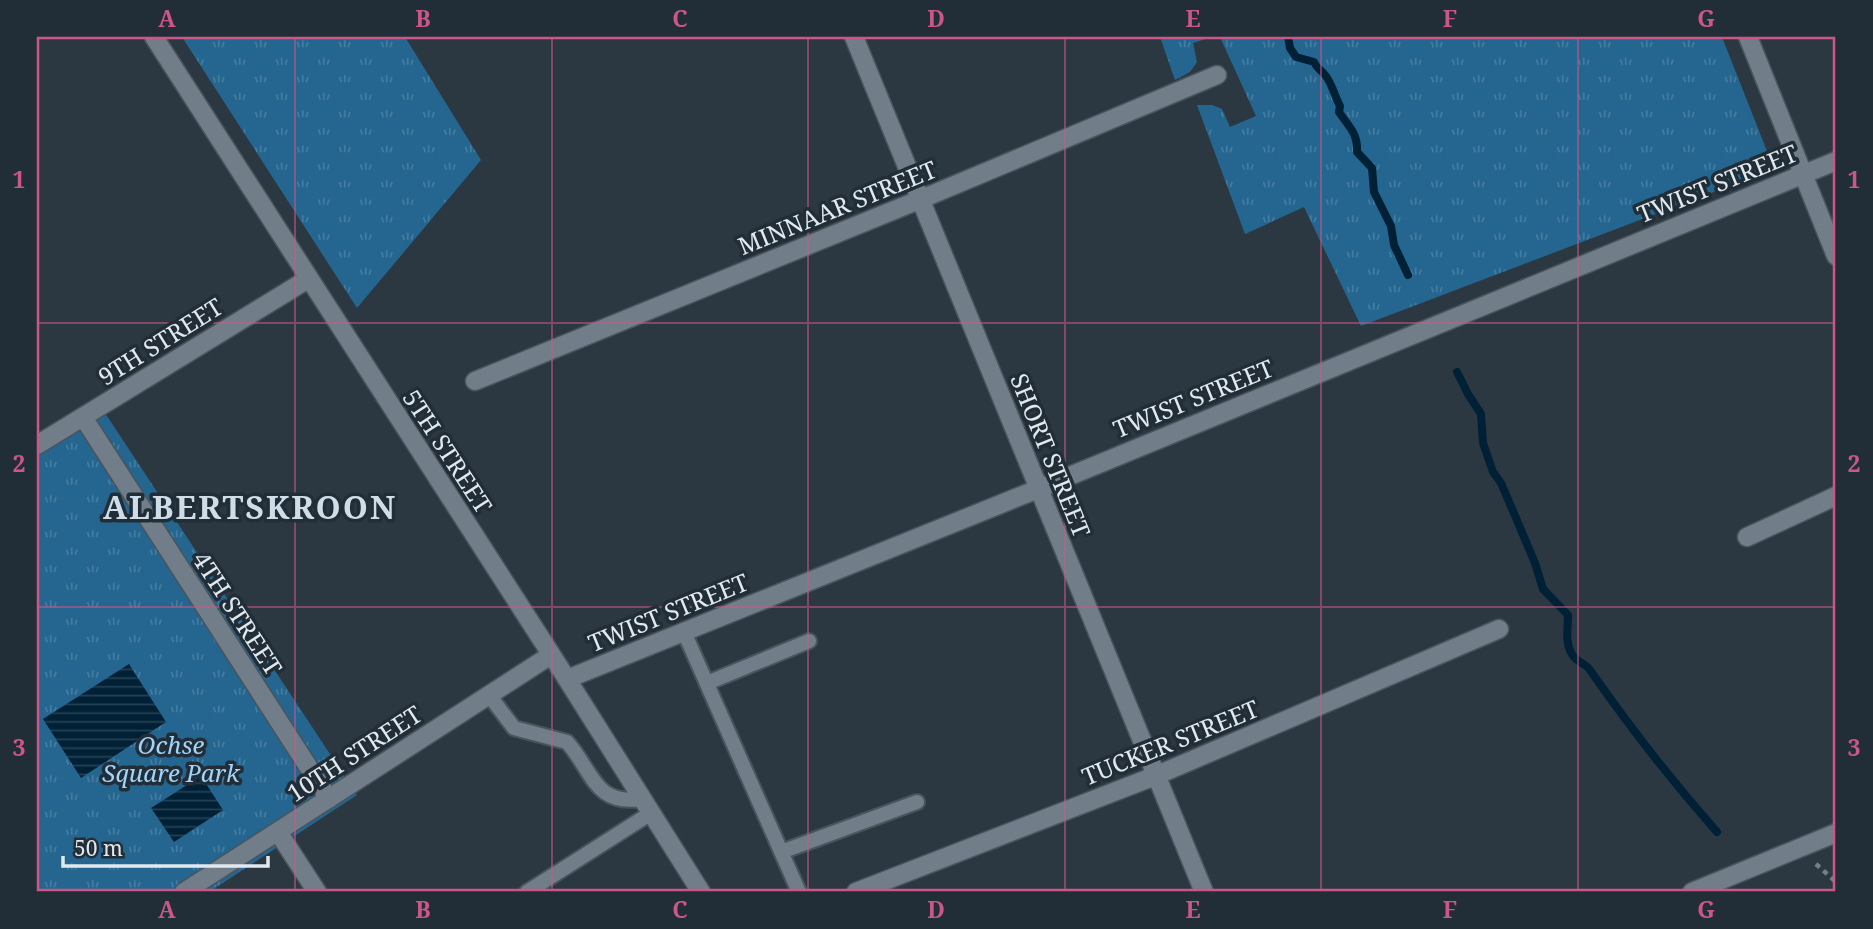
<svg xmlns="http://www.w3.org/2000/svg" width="1873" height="929" font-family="'Noto Serif',serif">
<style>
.grass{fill:url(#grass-tufts)}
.water{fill:url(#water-rules)}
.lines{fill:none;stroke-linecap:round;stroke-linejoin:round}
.stream{stroke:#002036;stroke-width:8}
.service-casing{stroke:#49545c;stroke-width:18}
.minor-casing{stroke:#49545c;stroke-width:21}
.secondary-casing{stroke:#49545c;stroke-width:21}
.path{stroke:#747f87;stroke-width:4.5;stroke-dasharray:5 5;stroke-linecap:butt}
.service{stroke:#717e89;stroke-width:14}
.minor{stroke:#717e89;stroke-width:18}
.secondary{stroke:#717e89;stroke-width:18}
.grid{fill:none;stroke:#cb5787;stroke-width:2;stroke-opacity:0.55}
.labels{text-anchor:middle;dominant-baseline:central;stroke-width:7;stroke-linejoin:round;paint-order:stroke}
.street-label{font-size:24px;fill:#e1e9ef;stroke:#222e37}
.park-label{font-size:24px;font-style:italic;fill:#a0d4fb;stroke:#222e37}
.district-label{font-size:32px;font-weight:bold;letter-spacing:2px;fill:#cedde8;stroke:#222e37}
.neatline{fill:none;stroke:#cb5787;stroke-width:2.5}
.grid-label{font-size:23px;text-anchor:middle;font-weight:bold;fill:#cb5787}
</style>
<defs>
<pattern id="grass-tufts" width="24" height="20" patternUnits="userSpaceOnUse" patternTransform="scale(1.75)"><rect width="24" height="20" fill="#246690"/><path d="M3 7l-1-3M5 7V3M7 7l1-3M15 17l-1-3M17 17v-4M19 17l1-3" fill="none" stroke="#447ca0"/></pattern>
<pattern id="water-rules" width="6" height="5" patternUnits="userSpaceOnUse" patternTransform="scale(1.75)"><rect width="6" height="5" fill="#002036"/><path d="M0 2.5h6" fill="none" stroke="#254053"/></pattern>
</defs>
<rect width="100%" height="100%" fill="#2c3841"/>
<!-- grass -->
<path class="grass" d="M 182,37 L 405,37 L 481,160 L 357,308 Z
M 1160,37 L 1212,37 L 1193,43 L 1197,62 L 1190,72 L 1175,80 Z
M 1220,37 L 1722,37 L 1774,169 L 1361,326 L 1304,207 L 1245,234 L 1197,105 L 1212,105 L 1222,109 L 1230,127 L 1256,116 Z
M 103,410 L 357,795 L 209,892 L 37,892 L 37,451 Z"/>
<!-- water -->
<path class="water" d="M 129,664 L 166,722 L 81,778 L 43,719 Z
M 201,776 L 223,810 L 174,842 L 151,808 Z"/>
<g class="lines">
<!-- stream -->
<path class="stream" d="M 1288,37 L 1290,48 L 1296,57 L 1314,62 C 1317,69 1320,69 1325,75 C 1331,81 1335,97 1340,106 L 1339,112 C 1349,127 1358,133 1357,152 L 1372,168 L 1374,192 L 1391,226 L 1394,245 L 1408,275
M 1457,372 L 1468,394 L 1481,414 L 1483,443 L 1493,472 L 1501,483 L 1513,511 L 1535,563 L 1543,589 L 1568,615 C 1568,629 1564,645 1574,657 C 1578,662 1586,664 1590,670 C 1629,726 1671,780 1717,832"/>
<defs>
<path id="service" d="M 684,632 L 799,892
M 707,683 L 809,641
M 489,695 L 514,728 L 567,742 C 593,771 594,806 642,799
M 781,852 L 917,802
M 527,892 L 651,813"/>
<path id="minor" d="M 854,37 L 1204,892
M 1748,37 L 1836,256
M 475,381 L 919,200 L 1217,75
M 83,417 L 329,799
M 37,445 L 308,279
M 1747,537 L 1836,496
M 567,679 L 1038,489 L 1836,161
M 278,832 L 317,892
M 184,892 L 551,655
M 856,892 L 1155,776 L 1499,629
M 1692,892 L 1836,833"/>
<path id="secondary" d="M 154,37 L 567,679 L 701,892"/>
</defs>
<!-- service casing -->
<use href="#service" class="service-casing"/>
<!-- minor casing -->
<use href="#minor" class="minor-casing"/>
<!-- secondary casing -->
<use href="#secondary" class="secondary-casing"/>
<!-- path -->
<path class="path" d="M 1816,864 L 1836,882"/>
<!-- service -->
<use href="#service" class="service"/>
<!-- minor -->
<use href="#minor" class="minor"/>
<!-- secondary -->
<use href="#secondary" class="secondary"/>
</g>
<!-- grid -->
<path class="grid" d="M 295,37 L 295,892M 552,37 L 552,892M 808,37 L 808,892M 1065,37 L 1065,892M 1321,37 L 1321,892M 1578,37 L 1578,892M 37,323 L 1836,323M 37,607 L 1836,607"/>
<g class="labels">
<!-- street labels -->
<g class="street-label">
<text transform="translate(1717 183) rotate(-22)">TWIST STREET</text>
<text transform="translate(837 207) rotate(-22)">MINNAAR STREET</text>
<text transform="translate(160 341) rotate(-32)">9TH STREET</text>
<text transform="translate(1193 398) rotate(-22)">TWIST STREET</text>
<text transform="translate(448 451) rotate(57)">5TH STREET</text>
<text transform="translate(1051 455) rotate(68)">SHORT STREET</text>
<text transform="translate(668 612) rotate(-22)">TWIST STREET</text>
<text transform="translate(238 613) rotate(57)">4TH STREET</text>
<text transform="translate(1170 742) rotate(-22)">TUCKER STREET</text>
<text transform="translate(354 753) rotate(-33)">10TH STREET</text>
</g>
<!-- park labels -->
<g class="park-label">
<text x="171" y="744">Ochse<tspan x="171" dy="28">Square Park</tspan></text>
</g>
<!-- district labels -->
<g class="district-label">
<text x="250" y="506">ALBERTSKROON</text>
</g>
</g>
<!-- border -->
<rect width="1873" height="929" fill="none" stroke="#222e37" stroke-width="77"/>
<!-- scale -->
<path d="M63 856v10h205v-10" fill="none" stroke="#e1e9ef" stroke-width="3.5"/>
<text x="74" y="856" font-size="21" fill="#e1e9ef" stroke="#222e37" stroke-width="5" paint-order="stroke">50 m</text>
<rect x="38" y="38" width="1796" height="852" class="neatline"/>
<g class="grid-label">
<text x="167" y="27">A</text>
<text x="423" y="27">B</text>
<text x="680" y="27">C</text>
<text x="936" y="27">D</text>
<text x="1193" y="27">E</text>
<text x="1450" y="27">F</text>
<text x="1706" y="27">G</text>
<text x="19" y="188">1</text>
<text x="1854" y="188">1</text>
<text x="19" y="472">2</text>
<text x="1854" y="472">2</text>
<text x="19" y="756">3</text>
<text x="1854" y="756">3</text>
<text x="167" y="918">A</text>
<text x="423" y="918">B</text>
<text x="680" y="918">C</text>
<text x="936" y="918">D</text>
<text x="1193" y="918">E</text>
<text x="1450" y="918">F</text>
<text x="1706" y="918">G</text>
</g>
</svg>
